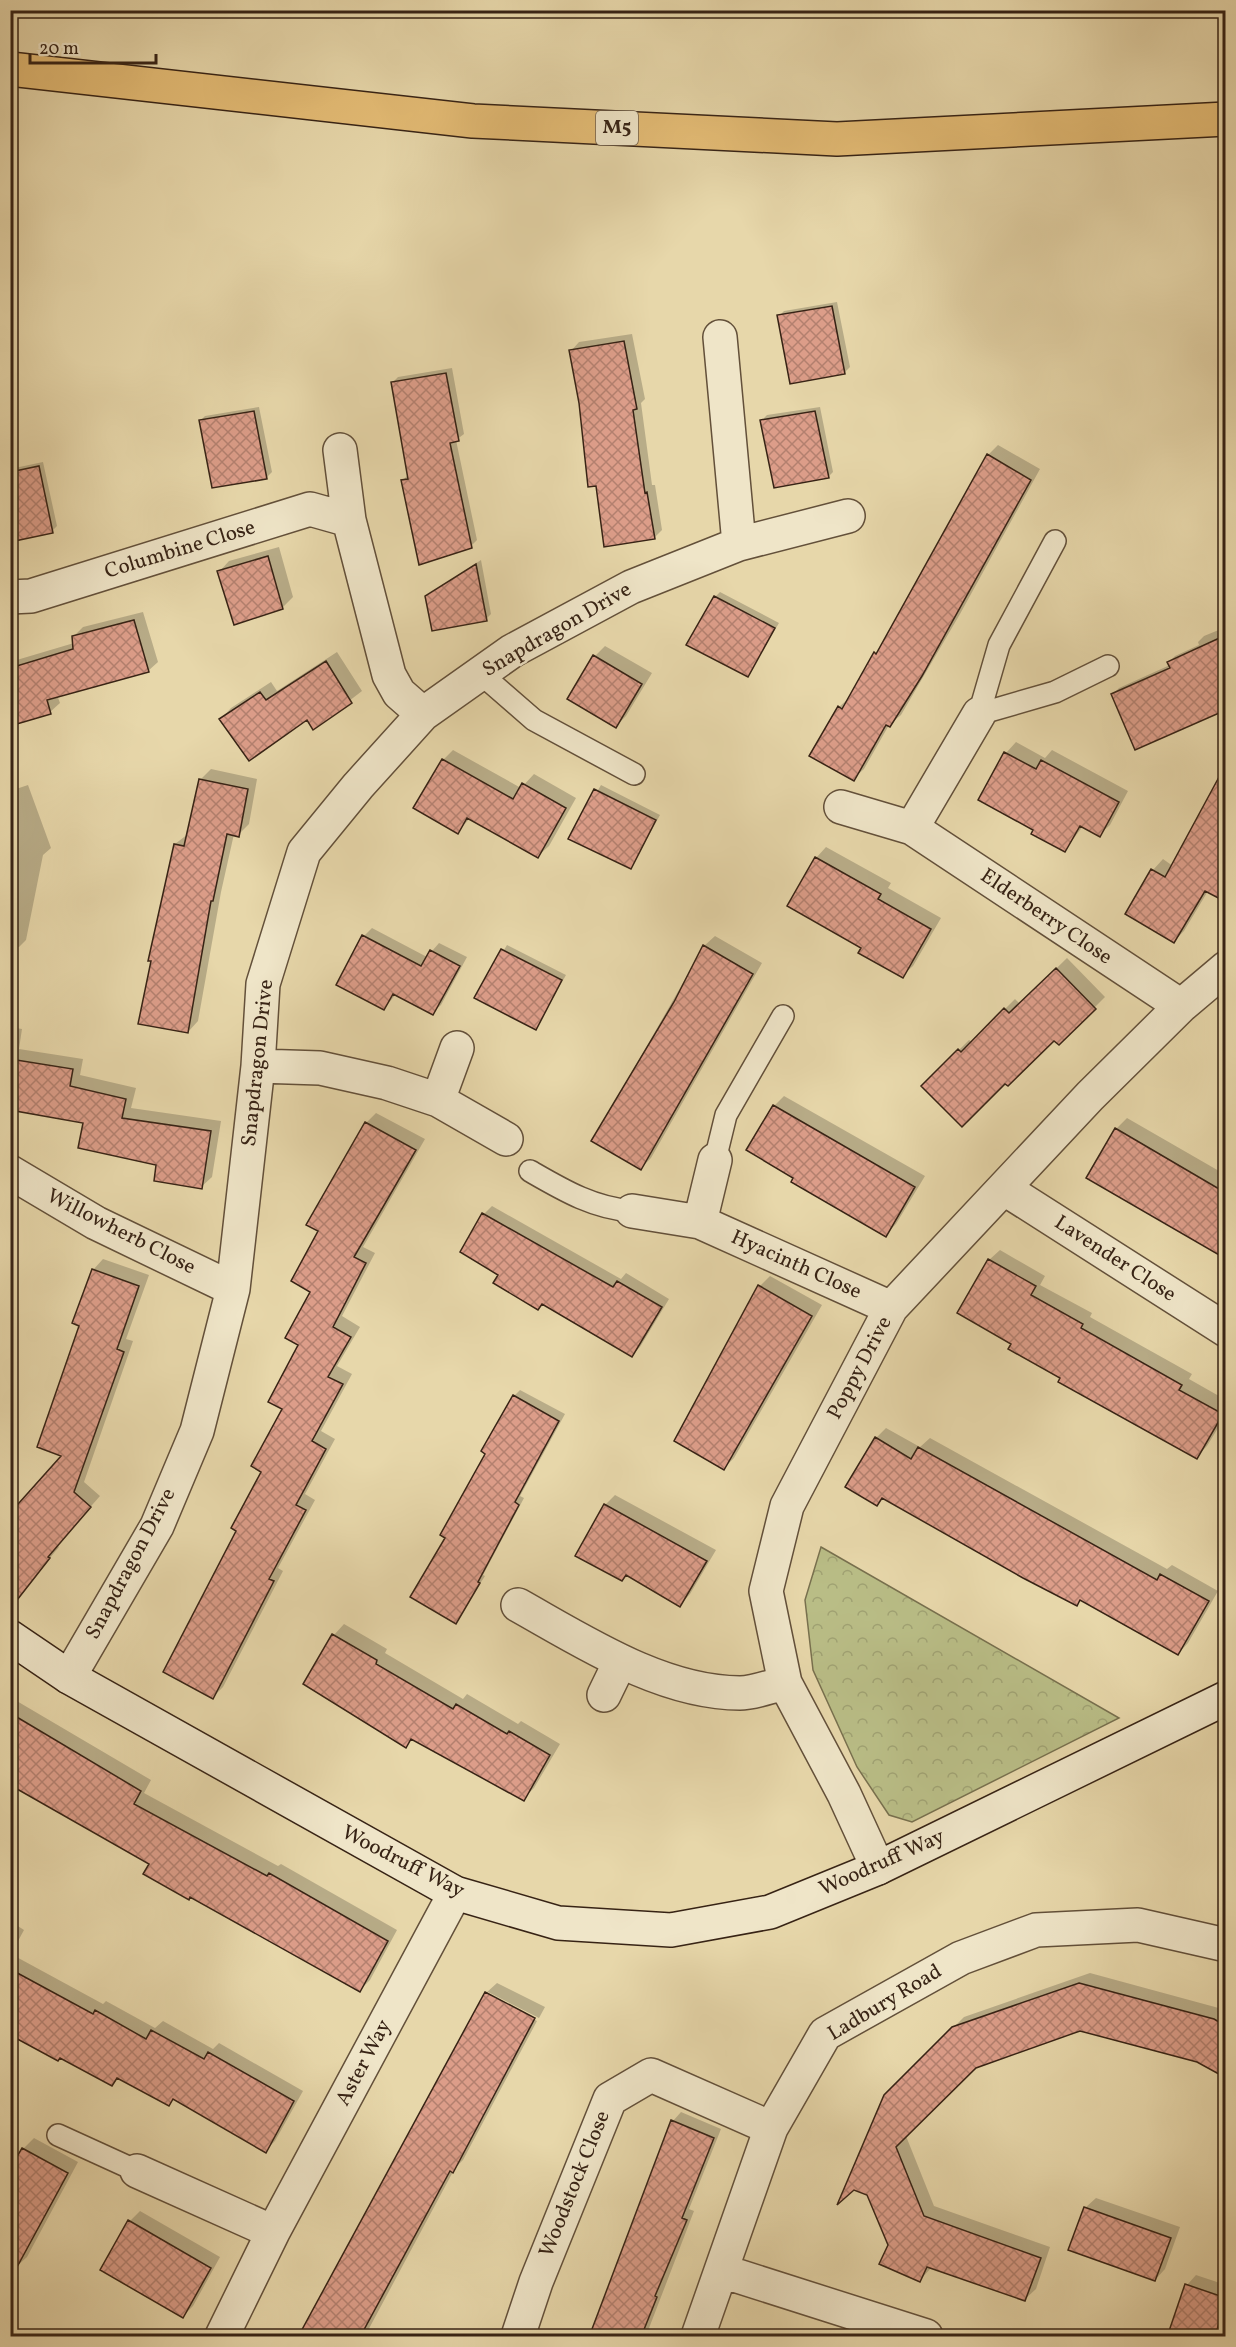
<svg xmlns="http://www.w3.org/2000/svg" width="1236" height="2347" font-family="Vollkorn,serif">
<style>
.park{fill:url(#park-crowns);stroke:#78704e;stroke-width:1.5}
.shadow{fill:#0003}
.building{fill:url(#building-cross-hatch);stroke:#372315;stroke-width:1.5}
.lines{fill:none;stroke-linecap:round;stroke-linejoin:round}
.lane-casing{stroke:#63503a;stroke-width:24}
.street-casing{stroke:#63503a;stroke-width:36}
.secondary-casing{stroke:#372315;stroke-width:36}
.highway-casing{stroke:#372315;stroke-width:36}
.lane{stroke:#efe5c8;stroke-width:21}
.street{stroke:#efe5c8;stroke-width:33}
.secondary{stroke:#efe5c8;stroke-width:33}
.highway{stroke:#e4bc75;stroke-width:33}
.labels{text-anchor:middle;dominant-baseline:central;stroke-width:5;stroke-linejoin:round;paint-order:stroke}
.shield{fill:#efe5c8;stroke:#6e5d4b;stroke-width:1.5}
.shield-label{font-size:20px;font-weight:bold;fill:#372315}
.street-label{font-size:21px;fill:#372315;stroke:#efe5c8}
</style>
<defs>
<pattern id="park-crowns" width="20" height="18" patternUnits="userSpaceOnUse" patternTransform="scale(1.5)"><rect width="20" height="18" fill="#b9bd86"/><path d="M2 6a3 3 0 1 1 6 0M12 15a3 3 0 1 1 6 0" fill="none" stroke="#a0a273"/></pattern>
<pattern id="building-cross-hatch" width="8" height="8" patternUnits="userSpaceOnUse" patternTransform="scale(1.5)"><rect width="8" height="8" fill="#dc9d89"/><path d="M0 0l8 8M0 8l8-8" fill="none" stroke="#b3806f"/></pattern>
</defs>
<rect width="100%" height="100%" fill="#e7d7aa"/>
<filter id="stains"><feTurbulence type="fractalNoise" baseFrequency=".00333" numOctaves="4"/><feColorMatrix values="0 0 0 0 .2 0 0 0 0 .09 0 0 0 0 .02 0 0 0 .5 -.17"/></filter>
<radialGradient id="worn" r=".72"><stop offset=".6" stop-color="#630" stop-opacity="0"/><stop offset="1" stop-color="#630" stop-opacity=".3"/></radialGradient>
<!-- park -->
<path class="park" d="M 821,1547 L 1119,1718 L 912,1822 L 889,1815 L 857,1767 L 813,1670 L 805,1600 Z"/>
<!-- shadow -->
<path class="shadow" d="M 837,302 L 850,367 L 845,372 L 792,382 L 779,316 L 784,311 Z
M 632,334 L 645,399 L 641,403 L 652,485 L 655,485 L 662,530 L 654,538 L 597,485 L 571,351 L 579,342 Z
M 452,368 L 464,434 L 456,440 L 477,540 L 471,546 L 403,480 L 409,474 L 392,383 L 398,377 Z
M 259,407 L 272,472 L 267,477 L 213,487 L 201,420 L 205,416 Z
M 820,407 L 833,472 L 828,477 L 762,420 L 767,415 Z
M 998,445 L 1040,469 L 960,614 L 901,715 L 889,725 L 864,769 L 853,779 L 839,707 L 850,697 L 881,648 L 988,455 Z
M 43,462 L 57,526 L 52,531 L 10,540 L 10,469 Z
M 279,547 L 293,597 L 283,607 L 235,623 L 219,572 L 229,561 Z
M 481,560 L 491,614 L 486,619 L 432,592 Z
M 720,592 L 779,623 L 748,675 L 715,597 Z
M 143,612 L 158,662 L 148,671 L 57,695 L 60,703 L 50,712 L 10,720 L 10,662 L 74,643 L 73,637 L 83,627 Z
M 1226,627 L 1226,682 L 1113,694 L 1119,688 L 1170,665 L 1169,662 L 1175,656 L 1199,645 L 1198,642 L 1204,636 Z
M 605,646 L 652,673 L 626,716 L 616,726 L 595,656 Z
M 337,652 L 362,691 L 314,728 L 307,718 L 221,719 L 231,708 L 271,682 L 277,691 Z
M 1016,742 L 1045,758 L 1052,750 L 1128,791 L 1110,825 L 1099,835 L 1083,826 L 1065,850 L 1035,830 L 980,799 L 1006,753 Z
M 453,750 L 521,788 L 534,774 L 576,798 L 549,846 L 538,856 L 470,818 L 458,832 L 443,760 Z
M 211,769 L 257,779 L 249,824 L 238,835 L 234,834 L 221,892 L 198,1021 L 188,1032 L 175,844 L 188,834 L 200,780 Z
M 28,785 L 51,848 L 43,855 L 26,940 L 19,947 L 10,945 L 10,791 Z
M 601,785 L 660,815 L 631,868 L 570,838 Z
M 826,847 L 891,883 L 888,888 L 941,918 L 913,966 L 902,976 L 863,948 L 816,858 Z
M 1163,859 L 1208,891 L 1184,931 L 1174,941 L 1127,913 L 1153,870 Z
M 372,928 L 427,957 L 439,943 L 467,957 L 441,1005 L 432,1013 L 396,994 L 384,1009 L 364,936 Z
M 715,936 L 762,963 L 651,1158 L 641,1168 L 593,1140 L 704,946 Z
M 507,945 L 566,975 L 536,1028 L 476,997 Z
M 1067,958 L 1105,997 L 1059,1043 L 1054,1038 L 1005,1081 L 923,1086 L 969,1040 L 972,1042 L 1015,999 L 1020,1004 Z
M 10,1027 L 22,1029 L 19,1049 L 83,1059 L 80,1075 L 136,1088 L 131,1108 L 221,1121 L 212,1177 L 201,1187 L 85,1122 L 10,1097 Z
M 784,1096 L 925,1176 L 896,1224 L 885,1235 L 795,1178 L 774,1106 Z
M 376,1113 L 425,1139 L 363,1247 L 375,1253 L 342,1316 L 360,1327 L 337,1366 L 352,1374 L 321,1431 L 335,1439 L 305,1494 L 315,1500 L 278,1568 L 283,1571 L 223,1687 L 213,1697 L 238,1530 L 263,1471 L 284,1409 L 312,1291 L 320,1230 L 366,1123 Z
M 1127,1118 L 1226,1175 L 1226,1257 L 1088,1177 L 1116,1129 Z
M 492,1206 L 621,1279 L 626,1273 L 669,1299 L 640,1347 L 632,1355 L 500,1274 L 484,1214 Z
M 10,1234 L 16,1236 L 10,1251 Z
M 1000,1250 L 1045,1276 L 1040,1285 L 1092,1313 L 1090,1317 L 1192,1374 L 1189,1379 L 1226,1400 L 1226,1415 L 1207,1446 L 1196,1457 L 1062,1378 L 1013,1343 L 989,1260 Z
M 103,1259 L 149,1275 L 126,1339 L 133,1341 L 84,1482 L 100,1496 L 57,1545 L 59,1547 L 20,1594 L 63,1455 L 81,1325 L 93,1270 Z
M 770,1276 L 822,1305 L 734,1458 L 724,1468 L 760,1286 Z
M 520,1390 L 565,1414 L 520,1496 L 524,1498 L 483,1575 L 485,1576 L 455,1622 L 447,1538 L 514,1396 Z
M 886,1428 L 920,1447 L 930,1438 L 1167,1569 L 1172,1565 L 1218,1591 L 1188,1643 L 1178,1654 L 1082,1599 L 1077,1604 L 884,1497 L 877,1504 L 876,1438 Z
M 615,1495 L 716,1550 L 690,1594 L 680,1605 L 627,1574 L 622,1579 L 605,1505 Z
M 344,1624 L 387,1649 L 385,1653 L 463,1699 L 467,1694 L 518,1724 L 521,1721 L 560,1744 L 534,1788 L 523,1799 L 413,1739 L 405,1746 L 305,1683 L 334,1635 Z
M 10,1697 L 151,1780 L 144,1793 L 278,1866 L 281,1864 L 397,1930 L 370,1980 L 360,1990 L 10,1779 Z
M 10,1921 L 24,1930 L 11,1954 L 103,2004 L 106,2001 L 155,2028 L 163,2021 L 213,2049 L 219,2043 L 303,2091 L 275,2141 L 265,2151 L 175,2098 L 169,2105 L 119,2077 L 112,2085 L 10,2003 Z
M 1090,1973 L 1226,2010 L 1226,2076 L 1198,2061 L 1080,2029 L 975,2066 L 906,2136 L 934,2206 L 1050,2247 L 1036,2289 L 1025,2299 L 932,2267 L 920,2280 L 890,2245 L 885,2096 L 964,2017 Z
M 497,1983 L 545,2007 L 539,2018 L 488,1992 L 488,1995 L 537,2021 L 463,2160 L 455,2168 L 365,2336 L 299,2336 L 486,1993 Z
M 681,2112 L 721,2129 L 689,2209 L 694,2211 L 646,2336 L 590,2336 L 673,2121 Z
M 34,2138 L 78,2162 L 27,2257 L 16,2267 L 23,2149 Z
M 1096,2198 L 1180,2227 L 1165,2269 L 1155,2280 L 1085,2208 Z
M 140,2211 L 220,2257 L 193,2306 L 183,2316 L 130,2221 Z
M 1196,2275 L 1226,2285 L 1226,2320 L 1220,2336 L 1169,2336 L 1187,2285 Z"/>
<!-- building -->
<path class="building" d="M 832,306 L 845,374 L 790,384 L 777,315 Z
M 624,341 L 637,409 L 633,410 L 645,493 L 647,492 L 655,539 L 604,547 L 596,486 L 588,487 L 579,403 L 569,350 Z
M 446,373 L 459,441 L 450,443 L 472,548 L 419,565 L 401,480 L 408,479 L 391,382 Z
M 254,411 L 267,479 L 212,488 L 199,420 Z
M 815,411 L 829,478 L 774,488 L 760,420 Z
M 987,454 L 1031,480 L 922,676 L 890,727 L 886,725 L 854,781 L 809,756 L 838,706 L 842,709 L 874,652 L 876,654 Z
M 39,466 L 53,533 L 10,542 L 10,472 Z
M 268,556 L 283,609 L 234,625 L 217,571 Z
M 476,564 L 487,621 L 432,631 L 425,596 Z
M 714,596 L 775,628 L 748,677 L 686,645 Z
M 134,620 L 149,672 L 47,700 L 51,714 L 10,726 L 10,668 L 73,649 L 72,636 Z
M 1226,635 L 1226,710 L 1135,750 L 1111,694 L 1170,668 L 1167,662 Z
M 593,655 L 642,684 L 616,728 L 567,699 Z
M 326,661 L 352,703 L 313,730 L 307,720 L 249,761 L 219,719 L 260,692 L 266,700 Z
M 1004,752 L 1036,769 L 1041,760 L 1119,802 L 1100,837 L 1080,826 L 1065,852 L 1031,834 L 1033,830 L 978,800 Z
M 442,759 L 513,799 L 522,783 L 566,808 L 538,858 L 467,818 L 458,834 L 413,808 Z
M 1226,764 L 1226,902 L 1205,891 L 1174,943 L 1125,914 L 1151,869 L 1165,877 Z
M 199,779 L 248,789 L 239,837 L 227,834 L 213,901 L 211,901 L 188,1033 L 138,1024 L 151,961 L 148,961 L 174,844 L 184,846 Z
M 594,789 L 656,820 L 631,869 L 568,839 Z
M 815,857 L 881,894 L 878,899 L 931,929 L 903,978 L 858,953 L 861,948 L 787,906 Z
M 362,935 L 421,966 L 430,950 L 460,966 L 433,1015 L 393,994 L 384,1010 L 336,985 Z
M 703,945 L 753,974 L 641,1170 L 591,1141 L 674,1002 Z
M 501,949 L 562,980 L 536,1030 L 474,998 Z
M 1056,968 L 1096,1009 L 1059,1045 L 1054,1041 L 1008,1086 L 1005,1084 L 962,1127 L 921,1086 L 958,1049 L 961,1052 L 1004,1008 L 1009,1013 Z
M 10,1059 L 73,1069 L 70,1086 L 126,1099 L 122,1118 L 211,1131 L 202,1189 L 154,1181 L 156,1165 L 78,1148 L 83,1123 L 10,1110 Z
M 773,1105 L 915,1187 L 886,1237 L 791,1182 L 793,1178 L 746,1150 Z
M 365,1122 L 416,1150 L 354,1257 L 366,1263 L 333,1327 L 351,1337 L 328,1377 L 343,1384 L 312,1441 L 326,1449 L 296,1505 L 306,1510 L 269,1579 L 274,1581 L 213,1699 L 163,1672 L 236,1531 L 231,1528 L 261,1472 L 251,1466 L 282,1409 L 268,1402 L 298,1345 L 285,1338 L 310,1292 L 291,1281 L 318,1231 L 306,1225 Z
M 1115,1128 L 1226,1193 L 1226,1259 L 1086,1178 Z
M 482,1213 L 613,1287 L 617,1281 L 662,1307 L 632,1357 L 542,1304 L 538,1310 L 493,1283 L 498,1275 L 460,1252 Z
M 988,1259 L 1036,1286 L 1031,1295 L 1083,1324 L 1081,1328 L 1182,1385 L 1179,1390 L 1223,1414 L 1197,1459 L 1058,1382 L 1060,1378 L 1008,1349 L 1011,1344 L 957,1313 Z
M 92,1269 L 139,1286 L 117,1349 L 124,1352 L 74,1492 L 91,1507 L 48,1557 L 50,1558 L 10,1609 L 10,1513 L 61,1456 L 37,1447 L 79,1326 L 72,1323 Z
M 758,1285 L 812,1316 L 724,1470 L 674,1441 Z
M 513,1395 L 559,1421 L 515,1502 L 519,1505 L 478,1582 L 480,1583 L 456,1624 L 410,1597 L 445,1538 L 440,1535 L 485,1454 L 481,1451 Z
M 875,1437 L 911,1459 L 918,1447 L 1157,1580 L 1160,1574 L 1209,1601 L 1178,1655 L 1080,1600 L 1077,1606 L 1023,1578 L 882,1498 L 877,1506 L 845,1487 Z
M 604,1504 L 707,1561 L 680,1607 L 626,1575 L 622,1581 L 575,1556 Z
M 332,1634 L 377,1660 L 376,1664 L 453,1709 L 456,1704 L 507,1734 L 509,1731 L 550,1755 L 524,1801 L 411,1739 L 406,1748 L 303,1684 Z
M 10,1713 L 141,1791 L 134,1804 L 267,1876 L 269,1873 L 388,1941 L 360,1992 L 190,1897 L 189,1900 L 143,1874 L 149,1864 L 10,1785 Z
M 10,1969 L 93,2014 L 95,2010 L 146,2039 L 151,2030 L 204,2059 L 208,2052 L 294,2101 L 266,2153 L 173,2099 L 169,2106 L 117,2078 L 112,2086 L 60,2058 L 58,2061 L 10,2035 Z
M 1079,1983 L 1214,2019 L 1226,2026 L 1226,2078 L 1197,2062 L 1080,2031 L 976,2068 L 896,2147 L 924,2216 L 1041,2258 L 1025,2301 L 927,2267 L 920,2282 L 879,2264 L 888,2245 L 867,2195 L 854,2190 L 837,2205 L 884,2095 L 952,2027 Z
M 485,1992 L 535,2018 L 453,2173 L 450,2171 L 360,2337 L 298,2337 Z
M 671,2120 L 714,2138 L 682,2218 L 687,2220 L 655,2296 L 657,2297 L 641,2337 L 589,2337 Z
M 22,2148 L 68,2173 L 10,2280 L 10,2169 Z
M 1084,2207 L 1171,2238 L 1155,2281 L 1068,2250 Z
M 128,2220 L 211,2268 L 183,2318 L 100,2270 Z
M 1185,2284 L 1226,2298 L 1215,2337 L 1167,2337 Z"/>
<g class="lines">
<defs>
<path id="lane" d="M 1055,541 L 999,645 L 979,714 L 1055,692 L 1108,666
M 480,673 L 534,720 L 634,774
M 715,1160 L 726,1115 L 783,1016
M 530,1171 C 563,1190 593,1208 632,1211
M 58,2135 L 137,2171"/>
<path id="street" d="M 720,337 L 739,544
M 340,450 L 349,520 L 389,675 L 399,693 L 423,714
M 10,597 L 31,596 L 310,509 L 349,520
M 841,807 L 912,828 L 1181,1006
M 912,828 L 979,714
M 258,1066 L 320,1068 L 387,1083 L 438,1100 L 506,1139
M 438,1100 L 457,1048
M 10,1172 L 96,1223 L 233,1289
M 1005,1189 L 1226,1330
M 632,1211 L 700,1222 L 891,1308
M 700,1222 L 715,1160
M 518,1605 C 584,1642 662,1693 740,1693 C 754,1693 771,1686 785,1683
M 69,1677 L 157,1526 L 197,1431 L 233,1289 L 258,1066 L 263,984 L 304,852 L 358,786 L 423,714 L 512,651 L 631,587 L 739,544 L 848,516
M 604,1695 L 620,1662
M 878,1868 L 844,1794 L 785,1683 L 766,1591 L 787,1506 L 891,1308 L 1090,1096 L 1181,1006 L 1226,968
M 137,2171 L 273,2232
M 722,2271 L 926,2336
M 222,2336 L 273,2232 L 455,1893
M 518,2336 L 536,2282 L 610,2099 L 651,2075 L 771,2128
M 698,2336 L 771,2128 L 825,2034 L 961,1958 L 1036,1930 L 1138,1925 L 1226,1945"/>
<path id="secondary" d="M 10,1637 L 69,1677 L 455,1893 L 558,1923 L 671,1930 L 770,1912 L 878,1868 L 1226,1698"/>
<path id="highway" d="M 10,69 L 473,121 L 837,139 L 1226,119"/>
</defs>
<!-- lane casing -->
<use href="#lane" class="lane-casing"/>
<!-- street casing -->
<use href="#street" class="street-casing"/>
<!-- secondary casing -->
<use href="#secondary" class="secondary-casing"/>
<!-- highway casing -->
<use href="#highway" class="highway-casing"/>
<!-- lane -->
<use href="#lane" class="lane"/>
<!-- street -->
<use href="#street" class="street"/>
<!-- secondary -->
<use href="#secondary" class="secondary"/>
<!-- highway -->
<use href="#highway" class="highway"/>
</g>
<g class="labels">
<!-- shield labels -->
<rect class="shield" x="596" y="111" width="42" height="34" rx="4.5"/>
<g class="shield-label">
<text x="617" y="128">M5</text>
</g>
<!-- street labels -->
<g class="street-label">
<text transform="translate(180 550) rotate(-17)">Columbine Close</text>
<text transform="translate(557 630) rotate(-30)">Snapdragon Drive</text>
<text transform="translate(1046 917) rotate(34)">Elderberry Close</text>
<text transform="translate(258 1063) rotate(-84)">Snapdragon Drive</text>
<text transform="translate(121 1232) rotate(27)">Willowherb Close</text>
<text transform="translate(1115 1259) rotate(33)">Lavender Close</text>
<text transform="translate(796 1265) rotate(24)">Hyacinth Close</text>
<text transform="translate(860 1368) rotate(-62)">Poppy Drive</text>
<text transform="translate(131 1564) rotate(-62)">Snapdragon Drive</text>
<text transform="translate(403 1862) rotate(27)">Woodruff Way</text>
<text transform="translate(882 1863) rotate(-24)">Woodruff Way</text>
<text transform="translate(885 2003) rotate(-31)">Ladbury Road</text>
<text transform="translate(364 2063) rotate(-62)">Aster Way</text>
<text transform="translate(575 2184) rotate(-68)">Woodstock Close</text>
</g>
</g>
<!-- margin -->
<rect width="1236" height="2347" fill="none" stroke="#e7d7aa" stroke-width="36"/>
<rect x="12" y="12" width="1212" height="2323" fill="none" stroke="#372315" stroke-width="3"/>
<rect x="18" y="18" width="1200" height="2311" fill="none" stroke="#372315" stroke-width="1.5"/>
<!-- scale -->
<path d="M30 54v9h126v-9" fill="none" stroke="#372315" stroke-width="3"/>
<text x="39" y="54" font-size="18" fill="#372315" stroke="#efe5c8" stroke-width="4.5" paint-order="stroke">20 m</text>
<rect width="100%" height="100%" filter="url(#stains)"/>
<rect width="100%" height="100%" fill="url(#worn)"/>
</svg>
